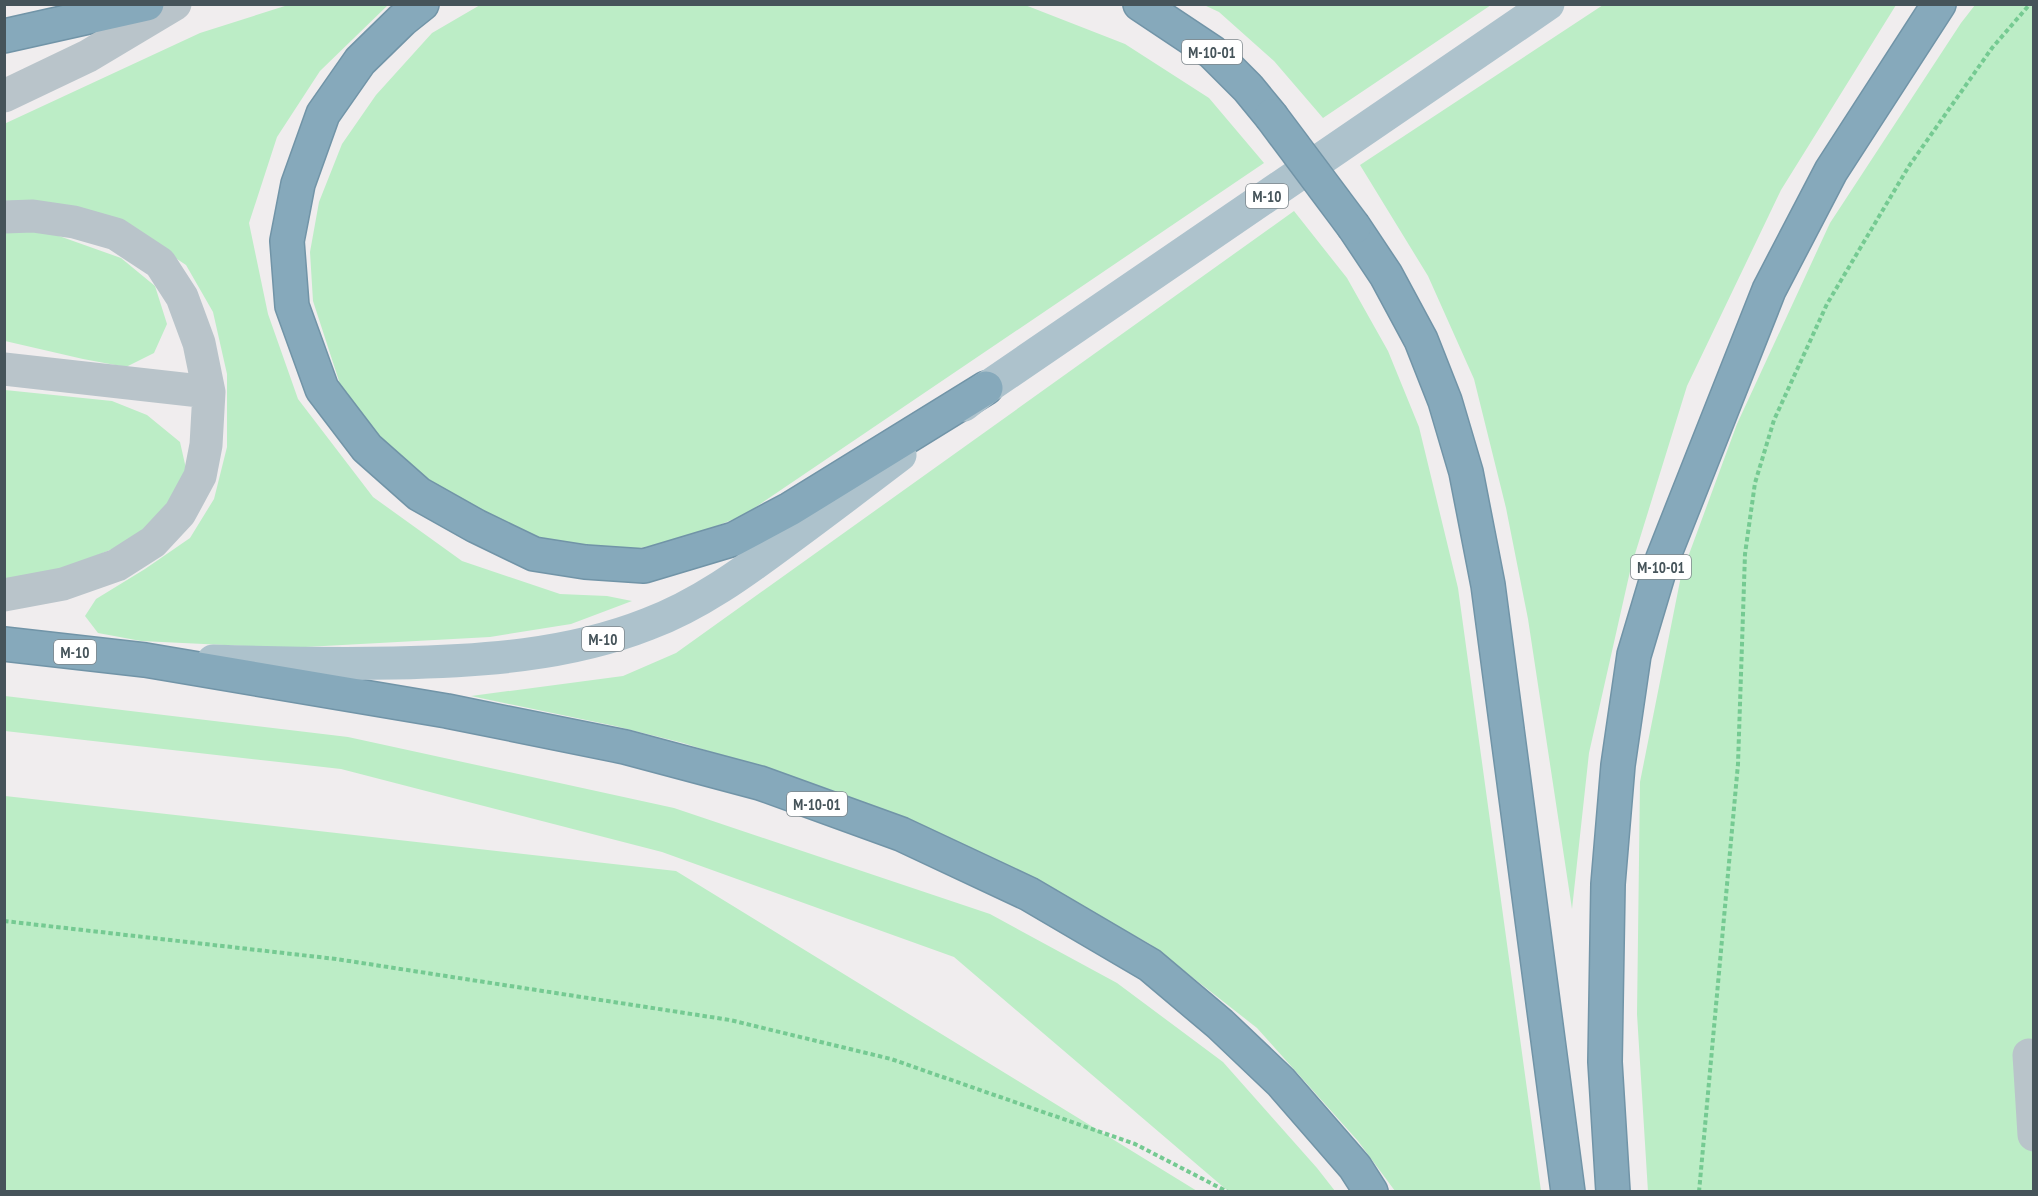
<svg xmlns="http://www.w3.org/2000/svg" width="2038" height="1196" font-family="'PT Sans Narrow',sans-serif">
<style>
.green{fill:#bcedc6}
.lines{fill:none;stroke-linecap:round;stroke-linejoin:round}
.highway-casing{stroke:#7194a7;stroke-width:36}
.path{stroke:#75ca92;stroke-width:4;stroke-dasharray:4.5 3;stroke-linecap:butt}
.minor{stroke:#b9c4ca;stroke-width:33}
.major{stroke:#adc2cc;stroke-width:33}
.highway{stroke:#86a9bb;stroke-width:33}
.highway-bridge-casing{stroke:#7194a7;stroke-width:36;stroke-linecap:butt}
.highway-bridge{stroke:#86a9bb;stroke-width:33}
.labels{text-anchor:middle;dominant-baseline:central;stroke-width:6;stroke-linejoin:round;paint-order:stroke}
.shield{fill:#fff;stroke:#7e878c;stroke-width:1.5}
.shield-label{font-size:15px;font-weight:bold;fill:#46545a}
</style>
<rect width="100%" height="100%" fill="#f0edee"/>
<!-- green -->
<path class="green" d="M 288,5 L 388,5 L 320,71 L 277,137 L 249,223 L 268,314 L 298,399 L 373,497 L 462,561 L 560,594 L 607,596 L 632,601 L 571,624 L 490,637 L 287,648 L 141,641 L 98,633 L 85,616 L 96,599 L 145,569 L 190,538 L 214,499 L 227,447 L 227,374 L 213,312 L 186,265 L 117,219 L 5,202 L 4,124 L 200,33 Z
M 480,5 L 1025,5 L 1125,44 L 1209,98 L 1264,163 L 744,515 L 677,542 L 601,554 L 523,534 L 452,501 L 395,456 L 340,384 L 313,301 L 310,252 L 319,202 L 342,144 L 376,95 L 432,33 Z
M 1204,5 L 1491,4 L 1491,5 L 1323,118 L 1274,61 L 1219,12 Z
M 1603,5 L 1896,5 L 1781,190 L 1687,386 L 1631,567 L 1589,753 L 1572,909 L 1528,619 L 1506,508 L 1474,379 L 1428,276 L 1360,165 Z
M 1975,5 L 2033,5 L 2033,1191 L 1648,1192 L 1637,1014 L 1640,782 L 1681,576 L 1737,424 L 1830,223 L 1961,23 Z
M 1294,211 L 1347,278 L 1388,351 L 1419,427 L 1458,588 L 1541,1191 L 1395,1191 L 1358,1141 L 1257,1028 L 1150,944 L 1007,866 L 768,770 L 683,743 L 615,726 L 471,696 L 623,676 L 676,653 Z
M 5,230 L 45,231 L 121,258 L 155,286 L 167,324 L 154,353 L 126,367 L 83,359 L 5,341 Z
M 5,390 L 112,401 L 147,415 L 180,442 L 187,473 L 159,517 L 124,544 L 67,568 L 5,579 Z
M 5,696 L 348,737 L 674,808 L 990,914 L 1117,983 L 1223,1062 L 1317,1168 L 1335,1191 L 1228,1191 L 954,957 L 662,852 L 341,769 L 5,731 Z
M 5,796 L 676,871 L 1197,1191 L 5,1191 Z"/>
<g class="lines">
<defs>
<path id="highway" d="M 422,4 L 402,20 L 360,61 L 323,114 L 298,184 L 287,241 L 292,306 L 322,389 L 367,448 L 419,494 L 476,526 L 534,554 L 585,562 L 644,566 L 734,539 L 790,509 L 986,388
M 1140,4 L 1212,52 L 1248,88 L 1271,116
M 4,36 L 147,4
M 1354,227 L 1386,275 L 1421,340 L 1445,401 L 1466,472 L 1488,585 L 1568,1192
M 4,644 L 145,660 L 447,711 L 625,747 L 760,783 L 901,834 L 1029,894 L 1150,965 L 1220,1024 L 1281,1082 L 1355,1167 L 1371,1192
M 1613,1192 L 1605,1062 L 1608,884 L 1618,765 L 1634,655 L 1663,558 L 1769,290 L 1831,171 L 1939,4"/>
</defs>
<!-- highway casing -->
<use href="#highway" class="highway-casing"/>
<!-- path -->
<path class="path" d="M 4,921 L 336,959 L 730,1020 L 891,1059 L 1135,1144 L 1228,1192
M 1699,1192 L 1738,764 L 1745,554 L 1755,483 L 1774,420 L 1827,304 L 1909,166 L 1992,48 L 2030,4"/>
<!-- minor -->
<path class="minor" d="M 4,96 L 88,56 L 175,4
M 4,217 L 33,216 L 74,222 L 116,234 L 160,263 L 182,297 L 199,343 L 209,392 L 206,445 L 200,476 L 180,513 L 153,542 L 117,565 L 63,584 L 4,595
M 4,369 L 209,392
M 2029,1055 L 2034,1135"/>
<!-- major -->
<path class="major" d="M 964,405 L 986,388 L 1548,4
M 213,661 C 273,663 334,664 394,663 C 480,661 567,656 648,624 C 699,605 744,572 787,540 C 825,512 862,484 900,455"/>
<!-- highway -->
<use href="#highway" class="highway"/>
<defs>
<path id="highway-bridge" d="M 1271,116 L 1354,227"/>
</defs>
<!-- highway-bridge casing -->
<use href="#highway-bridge" class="highway-bridge-casing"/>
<!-- highway-bridge -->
<use href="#highway-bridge" class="highway-bridge"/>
</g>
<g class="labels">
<!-- shield labels -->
<g class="shield">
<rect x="1182" y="40" width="60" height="24" rx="4.5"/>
<rect x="1246" y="184" width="42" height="24" rx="4.5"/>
<rect x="1631" y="555" width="60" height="24" rx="4.5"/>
<rect x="582" y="627" width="42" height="24" rx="4.5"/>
<rect x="54" y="640" width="42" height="24" rx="4.5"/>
<rect x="787" y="792" width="60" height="24" rx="4.5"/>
</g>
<g class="shield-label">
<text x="1212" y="52">М-10-01</text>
<text x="1267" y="196">М-10</text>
<text x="1661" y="567">М-10-01</text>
<text x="603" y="639">М-10</text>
<text x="75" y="652">М-10</text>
<text x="817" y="804">М-10-01</text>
</g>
</g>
<!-- border -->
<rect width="2038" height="1196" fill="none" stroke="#46545a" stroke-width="12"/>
</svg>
